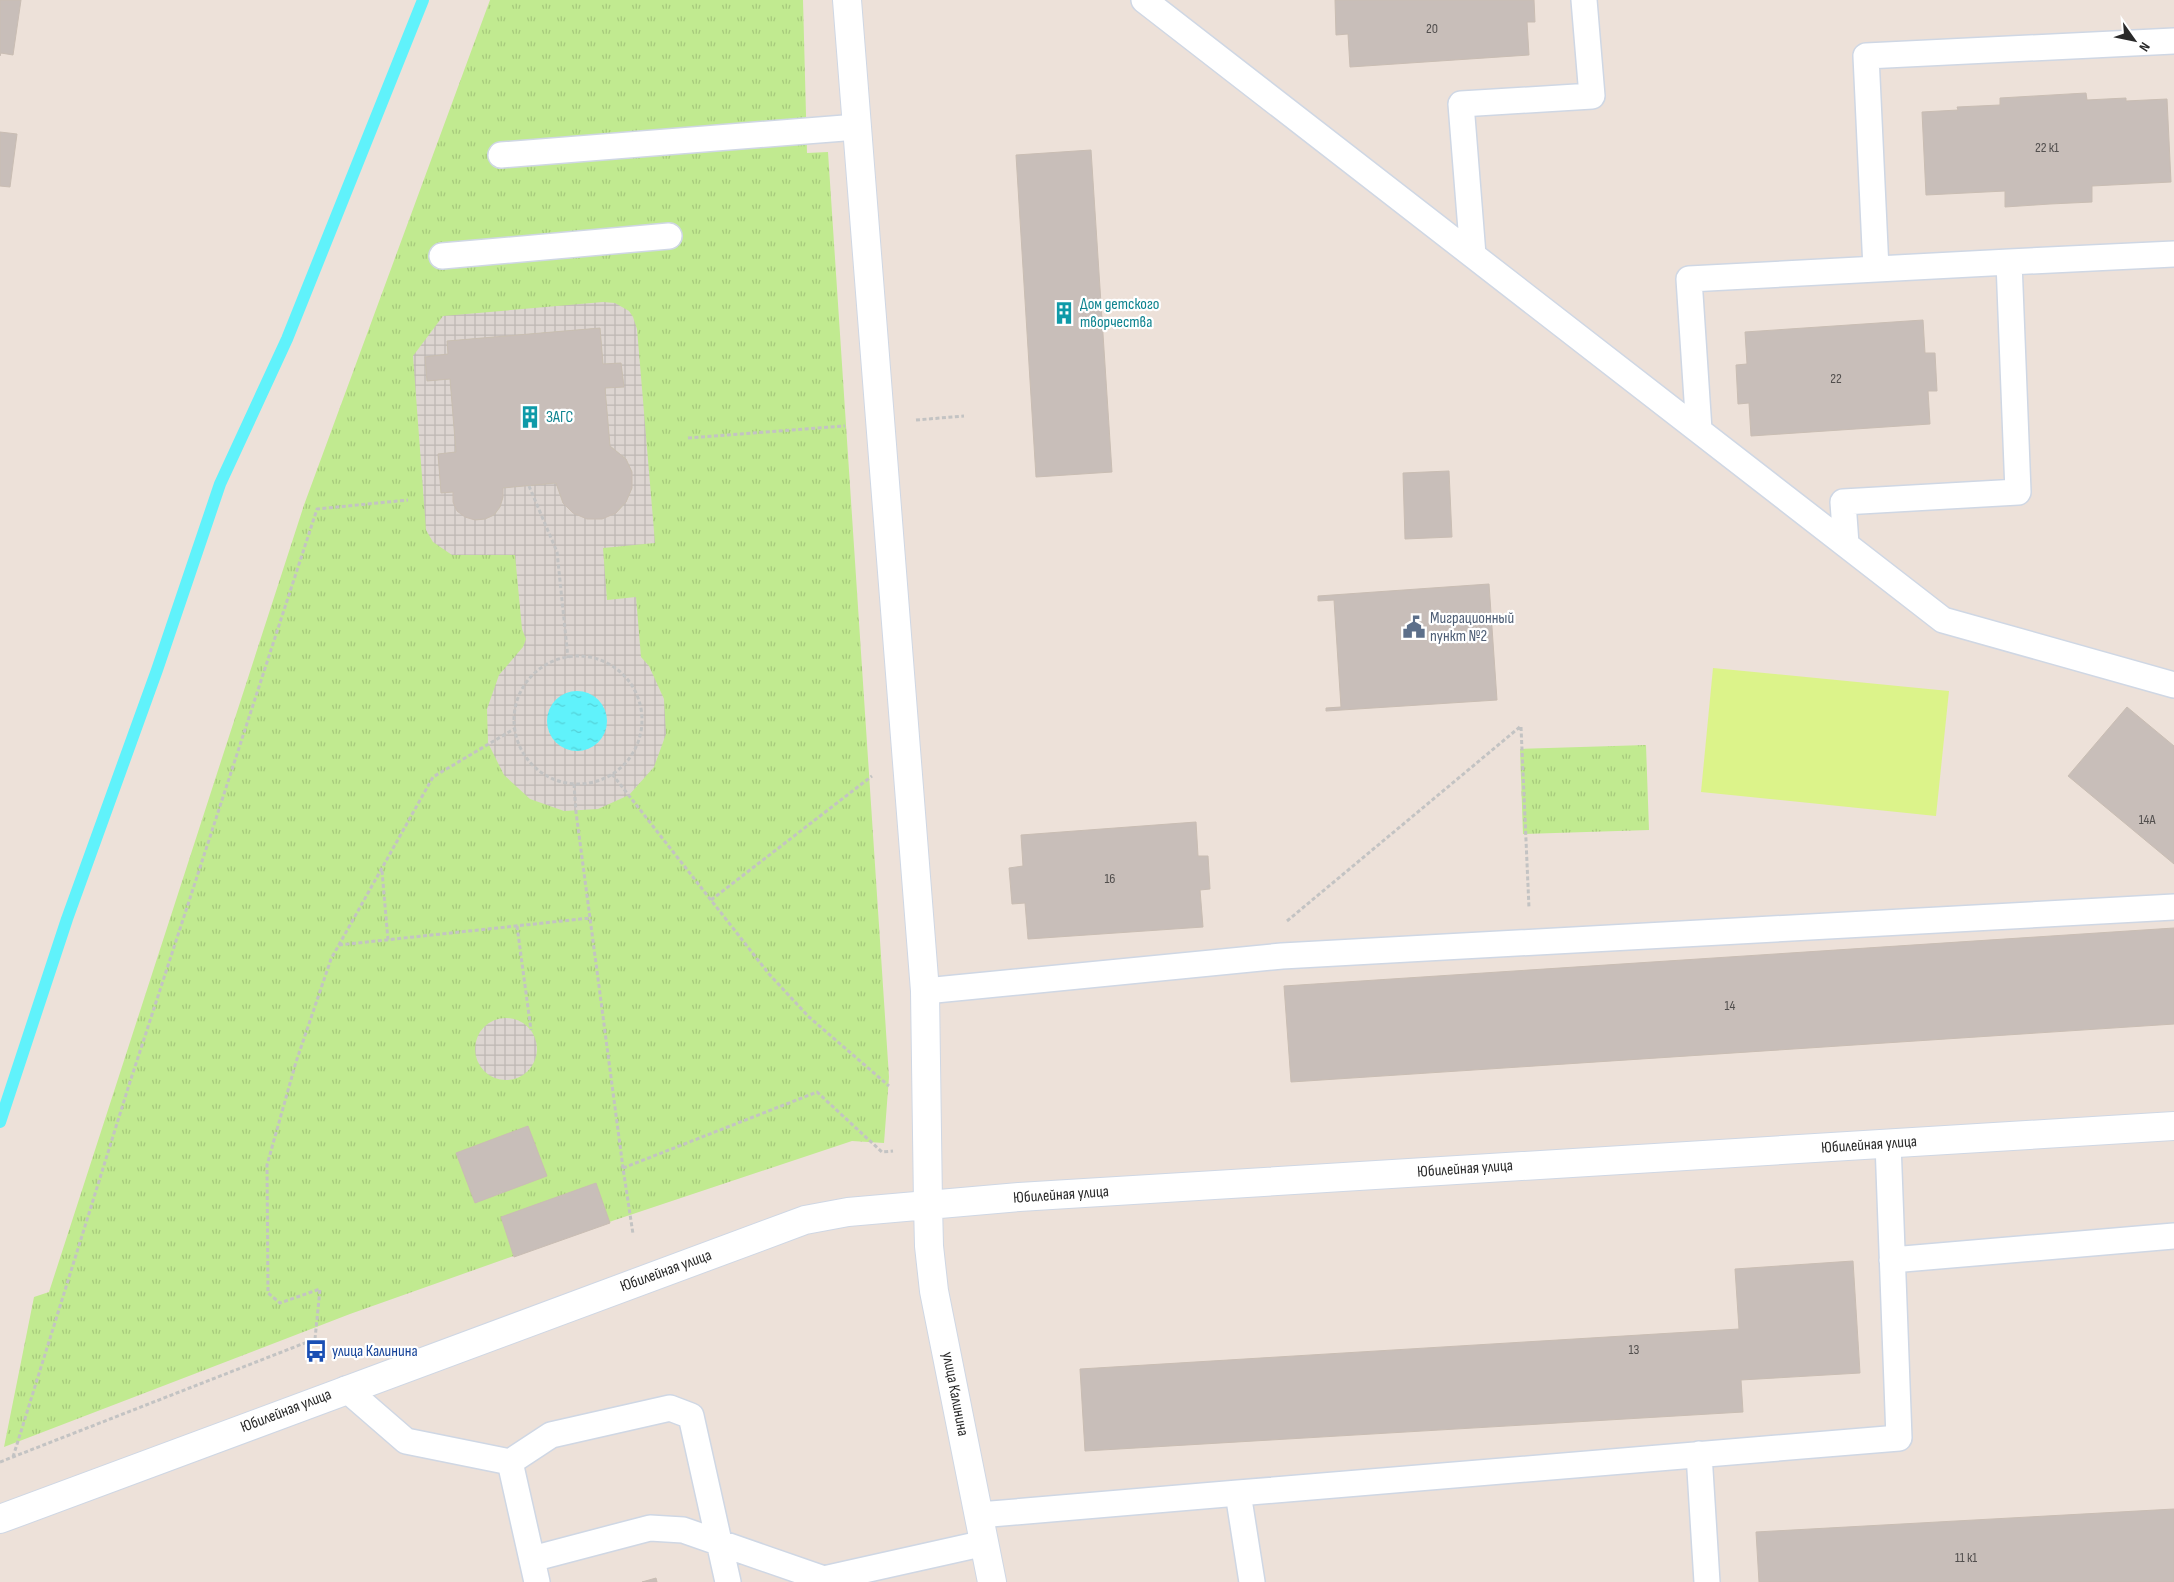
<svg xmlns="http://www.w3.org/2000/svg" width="2174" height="1582" font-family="'Sofia Sans Condensed',sans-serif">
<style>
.grass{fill:url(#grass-tufts)}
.pitch{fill:#dcf38a}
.plaza{fill:url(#plaza-grid);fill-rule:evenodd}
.water{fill:url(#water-ripples)}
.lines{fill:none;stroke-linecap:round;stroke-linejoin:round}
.stream{stroke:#60f2fb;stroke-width:12}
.building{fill:#c8beb9;stroke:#c9bdb3}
.lane-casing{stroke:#cfd7e4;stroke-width:28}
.street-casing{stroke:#cfd7e4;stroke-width:30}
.secondary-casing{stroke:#cfd7e4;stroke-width:30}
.path{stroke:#c3c3c3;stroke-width:3;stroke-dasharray:4 2.5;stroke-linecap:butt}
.lane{stroke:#fff;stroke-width:25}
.street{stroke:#fff;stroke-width:28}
.secondary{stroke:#fff;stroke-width:28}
.labels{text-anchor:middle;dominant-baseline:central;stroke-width:4.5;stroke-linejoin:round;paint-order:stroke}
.number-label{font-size:14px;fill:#514e4d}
.culture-label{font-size:16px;fill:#0d838f;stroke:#fff;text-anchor:start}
.service-label{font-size:16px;fill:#4e5e75;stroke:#fff;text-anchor:start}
.street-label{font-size:16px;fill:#292929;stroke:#fff}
.transit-label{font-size:16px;fill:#164399;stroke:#fff;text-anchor:start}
</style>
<defs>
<pattern id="grass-tufts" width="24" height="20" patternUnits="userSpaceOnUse" patternTransform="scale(1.25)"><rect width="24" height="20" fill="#c1ea90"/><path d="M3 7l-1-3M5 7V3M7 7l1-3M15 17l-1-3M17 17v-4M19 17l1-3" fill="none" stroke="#a6c97c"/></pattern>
<pattern id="plaza-grid" width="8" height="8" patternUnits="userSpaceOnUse" patternTransform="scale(1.25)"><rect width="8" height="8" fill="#ddd5d1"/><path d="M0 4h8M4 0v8" fill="none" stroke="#beb7b3"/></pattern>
<pattern id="water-ripples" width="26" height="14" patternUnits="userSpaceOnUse" patternTransform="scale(1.25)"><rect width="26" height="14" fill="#60f2fb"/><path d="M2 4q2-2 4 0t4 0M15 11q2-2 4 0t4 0" fill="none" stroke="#53d0d7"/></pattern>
</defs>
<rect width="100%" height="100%" fill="#ede1d9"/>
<!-- grass -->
<path class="grass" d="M 490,0 L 803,0 L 807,153 L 828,152 L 889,1077 L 884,1143 L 852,1141 L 615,1220 L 350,1314 L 4,1447 L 34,1297 L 49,1292 L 304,505 Z
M 1646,745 L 1649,830 L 1523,834 L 1520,749 Z"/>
<!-- pitch -->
<path class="pitch" d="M 1713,668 L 1949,691 L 1936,816 L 1701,792 Z"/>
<!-- plaza -->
<path class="plaza" d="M 603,302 L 615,303 L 629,311 L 633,317 L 637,329 L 655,543 L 603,548 L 607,600 L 636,597 L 641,657 L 649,666 L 664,699 L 666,734 L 654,767 L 629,795 L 598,809 L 564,811 L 530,799 L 504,775 L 488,743 L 487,709 L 499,675 L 523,647 L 526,639 L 522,629 L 515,555 L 452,555 L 433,542 L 426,530 L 413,356 L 443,316 ZM 600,328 L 603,364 L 621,363 L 624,387 L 605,388 L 610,446 L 626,459 L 632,472 L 632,488 L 626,502 L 616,513 L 573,513 L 563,503 L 556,483 L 503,488 L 503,497 L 500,507 L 494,515 L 485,519 L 475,520 L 453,502 L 453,492 L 441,493 L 438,454 L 456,452 L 450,379 L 427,381 L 425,357 L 448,354 L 447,341 Z
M475 1049a31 31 0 1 1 62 0a31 31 0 1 1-62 0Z"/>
<!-- water -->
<path class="water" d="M547 721a30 30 0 1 1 60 0a30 30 0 1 1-60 0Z"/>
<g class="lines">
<!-- stream -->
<path class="stream" d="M 0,1122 L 67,919 L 157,670 L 220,484 L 287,339 L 423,0"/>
</g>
<!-- building -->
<path class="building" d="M 0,0 L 21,0 L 13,55 L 1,53 L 0,56 Z
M 1335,0 L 1534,0 L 1535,22 L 1527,22 L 1529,55 L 1350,67 L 1348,34 L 1336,35 Z
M 2086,93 L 2087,100 L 2126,98 L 2126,101 L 2167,99 L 2171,182 L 2092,186 L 2092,202 L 2050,204 L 2005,207 L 2005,191 L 1926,195 L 1922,112 L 1958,110 L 1957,107 L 2000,105 L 2000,98 Z
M 0,132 L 17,134 L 10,187 L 0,186 Z
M 1091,150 L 1112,472 L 1036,477 L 1016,155 Z
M 1923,320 L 1925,353 L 1935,353 L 1937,391 L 1928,391 L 1930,424 L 1751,436 L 1749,403 L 1738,404 L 1736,365 L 1747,364 L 1745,332 Z
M 600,328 L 603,364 L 621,363 L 624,387 L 605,388 L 610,446 L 626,459 L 632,472 L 632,488 L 626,502 L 616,513 L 602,519 L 587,519 L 573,513 L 563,503 L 556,483 L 503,488 L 503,497 L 500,507 L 494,515 L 485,519 L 475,520 L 465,517 L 457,511 L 453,502 L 453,492 L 441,493 L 438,454 L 456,452 L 450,379 L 427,381 L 425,357 L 448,354 L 447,341 Z
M 1449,471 L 1452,537 L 1405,539 L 1403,473 Z
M 1489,584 L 1497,700 L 1326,711 L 1326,708 L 1341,707 L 1334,600 L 1318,601 L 1318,596 Z
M 2127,707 L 2174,746 L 2174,864 L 2068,776 Z
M 1196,822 L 1198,856 L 1208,856 L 1210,889 L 1200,890 L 1203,927 L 1028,939 L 1025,903 L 1012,904 L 1009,868 L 1023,866 L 1021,835 Z
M 2174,928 L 2174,1024 L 1291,1082 L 1284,986 Z
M 528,1126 L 547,1176 L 475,1203 L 456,1153 Z
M 596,1183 L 610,1223 L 514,1257 L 501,1217 Z
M 1853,1261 L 1860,1373 L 1741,1380 L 1743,1412 L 1085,1451 L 1080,1369 L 1739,1329 L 1735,1269 Z
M 2174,1509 L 2174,1582 L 1759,1582 L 1756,1532 Z
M 656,1578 L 657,1582 L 642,1582 Z"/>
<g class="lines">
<defs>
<path id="lane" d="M 1144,0 L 1943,620 L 2174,685
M 501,155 L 857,127
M 1473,255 L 1461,104 L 1592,96 L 1584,0
M 442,256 L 669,236
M 2009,262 L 2174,254
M 1876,269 L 1866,56 L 2174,41
M 1699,430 L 1689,279 L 2009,262 L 2018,492 L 1843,502 L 1846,544
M 925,991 L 1282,956 L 2174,907
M 1892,1260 L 2174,1236
M 346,1389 L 406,1441 L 510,1462 L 551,1435 L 670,1408 L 691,1416 L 728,1582
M 1699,1454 L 1707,1582
M 510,1462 L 537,1582
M 1238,1493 L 1899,1438 L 1888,1143
M 979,1515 L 1238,1493 L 1252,1582
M 532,1559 L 650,1528 L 683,1530 L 824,1579
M 820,1582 L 824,1579 L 985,1543"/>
<path id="street" d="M 847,0 L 925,991 L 928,1204"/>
<path id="secondary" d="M 928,1204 L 929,1246 L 934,1291 L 992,1582
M 0,1519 L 805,1220 L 848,1212 L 1019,1197 L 2174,1126"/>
</defs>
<!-- lane casing -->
<use href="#lane" class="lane-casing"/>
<!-- street casing -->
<use href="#street" class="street-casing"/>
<!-- secondary casing -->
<use href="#secondary" class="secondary-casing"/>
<!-- path -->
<path class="path" d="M 916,420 L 964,416
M 688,438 L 845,426
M 529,486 L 557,552 L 568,658
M514 720a64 64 0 1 1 128 0a64 64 0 1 1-128 0Z
M 1521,727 L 1529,908
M 612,774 L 769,974 L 809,1017 L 889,1086
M 574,784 L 576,812 L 623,1168 L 633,1234
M 382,871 L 388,940
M 711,900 L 872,776
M 1287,921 L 1521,726
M 517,926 L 531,1030
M 339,945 L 590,918
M 623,1168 L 817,1092 L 882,1152 L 893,1151
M 13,1457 L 129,1085 L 317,509 L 408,500
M 0,1462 L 315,1339 L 320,1289 L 280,1303 L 268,1293 L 267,1165 L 296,1062 L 331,959 L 433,777 L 514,729"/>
<!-- lane -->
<use href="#lane" class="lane"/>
<!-- street -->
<use href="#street" class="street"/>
<!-- secondary -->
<use href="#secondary" class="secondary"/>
</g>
<!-- icons -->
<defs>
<symbol id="building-bare" viewBox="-9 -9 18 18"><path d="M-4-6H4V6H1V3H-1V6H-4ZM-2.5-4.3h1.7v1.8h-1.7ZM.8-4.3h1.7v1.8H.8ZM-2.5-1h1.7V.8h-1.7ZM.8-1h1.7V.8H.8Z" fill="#0f9aa8" stroke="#fff" stroke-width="2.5" paint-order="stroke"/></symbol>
<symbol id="civic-bare" viewBox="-9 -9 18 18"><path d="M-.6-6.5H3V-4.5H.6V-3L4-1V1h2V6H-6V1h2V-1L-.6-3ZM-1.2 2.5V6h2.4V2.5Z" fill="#5c6f8a" stroke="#fff" stroke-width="2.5" paint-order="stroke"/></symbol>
<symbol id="bus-bare" viewBox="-9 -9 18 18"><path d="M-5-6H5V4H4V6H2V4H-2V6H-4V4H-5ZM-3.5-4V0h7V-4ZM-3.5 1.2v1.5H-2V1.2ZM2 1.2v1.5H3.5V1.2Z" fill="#1a4fb4" stroke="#fff" stroke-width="2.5" paint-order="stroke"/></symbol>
</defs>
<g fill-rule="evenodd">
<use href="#building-bare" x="1048" y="297" width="32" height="32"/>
<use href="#building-bare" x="514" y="401" width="32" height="32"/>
<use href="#civic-bare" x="1398" y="611" width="32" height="32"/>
<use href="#bus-bare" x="300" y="1335" width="32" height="32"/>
</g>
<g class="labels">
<!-- number labels -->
<g class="number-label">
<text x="1432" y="28">20</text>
<text x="2047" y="147">22 к1</text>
<text x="1836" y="378">22</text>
<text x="2147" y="819">14А</text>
<text x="1110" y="878">16</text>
<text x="1730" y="1005">14</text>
<text x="1634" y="1349">13</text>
<text x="1966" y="1557">11 к1</text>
</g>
<!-- culture labels -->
<g class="culture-label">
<text x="1080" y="304">Дом детского<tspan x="1080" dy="18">творчества</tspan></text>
<text x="546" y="417">ЗАГС</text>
</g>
<!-- service labels -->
<g class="service-label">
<text x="1430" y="618">Миграционный<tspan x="1430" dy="18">пункт №2</tspan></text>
</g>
<!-- street labels -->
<g class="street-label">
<text transform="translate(1869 1145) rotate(-4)">Юбилейная улица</text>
<text transform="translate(1465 1169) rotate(-4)">Юбилейная улица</text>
<text transform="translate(1061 1195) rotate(-4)">Юбилейная улица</text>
<text transform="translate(666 1271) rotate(-20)">Юбилейная улица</text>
<text transform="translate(955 1394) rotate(79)">улица Калинина</text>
<text transform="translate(286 1411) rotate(-21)">Юбилейная улица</text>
</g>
<!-- transit labels -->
<g class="transit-label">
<text x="332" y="1351">улица Калинина</text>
</g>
</g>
<!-- north arrow -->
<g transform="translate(2134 40) rotate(123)" stroke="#ffffff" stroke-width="4" paint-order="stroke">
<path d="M0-4L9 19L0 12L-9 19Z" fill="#292929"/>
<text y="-8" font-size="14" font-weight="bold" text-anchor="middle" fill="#292929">N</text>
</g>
</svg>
